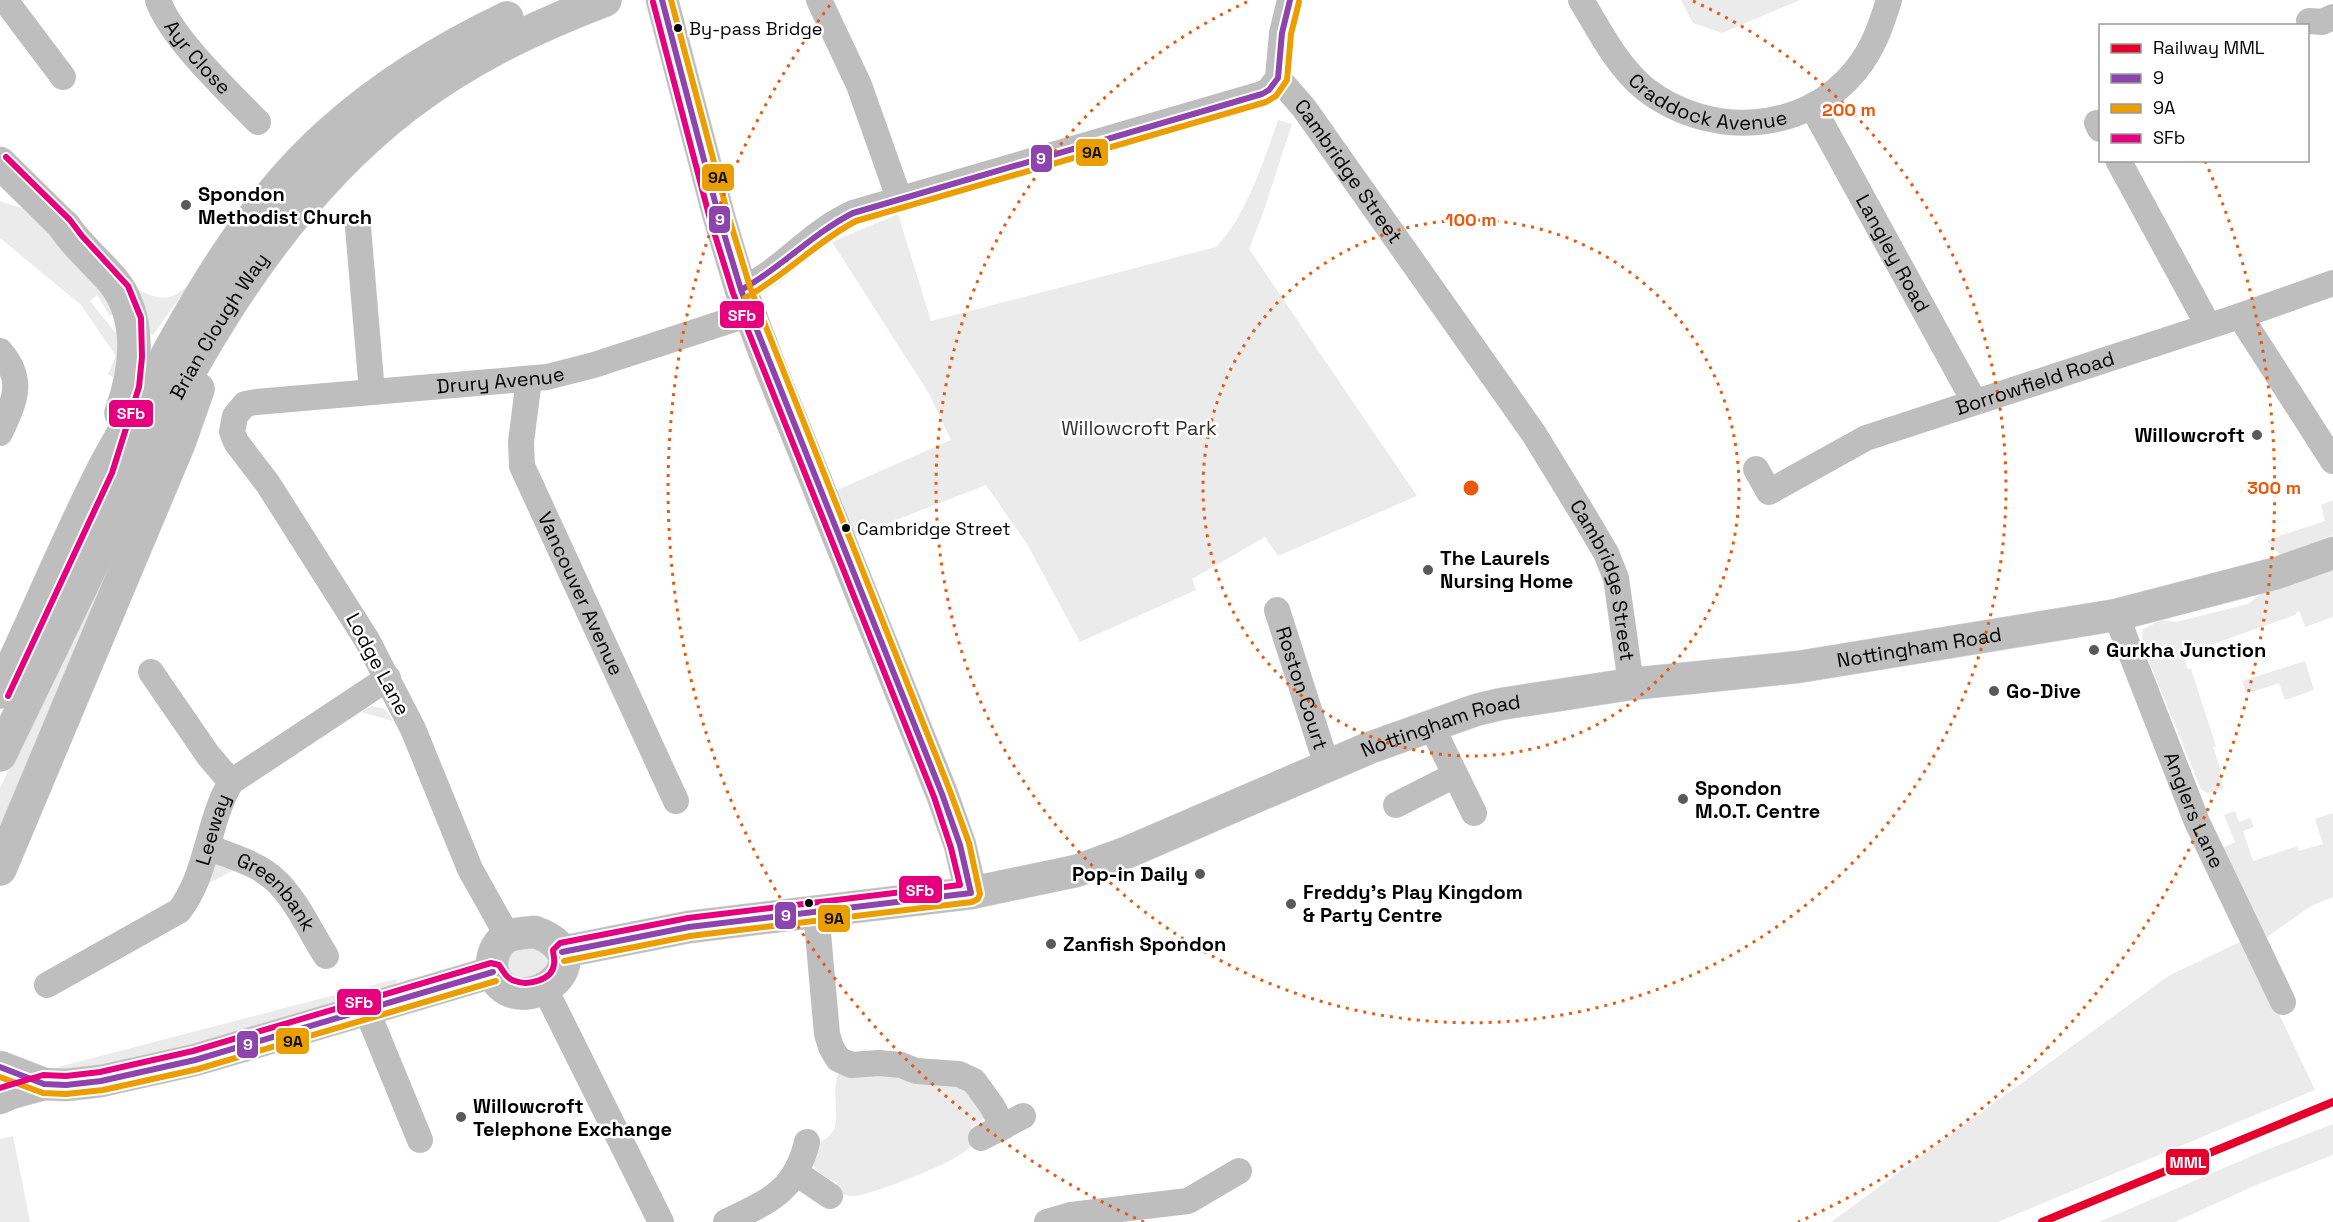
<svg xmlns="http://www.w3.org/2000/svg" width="2333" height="1222" font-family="'Space Grotesk',sans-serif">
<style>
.green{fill:#ebebeb}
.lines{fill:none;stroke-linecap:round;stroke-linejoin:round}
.major-casing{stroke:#dbdbdb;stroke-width:33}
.highway-casing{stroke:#dbdbdb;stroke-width:34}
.minor{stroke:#bebebe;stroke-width:26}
.major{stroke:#bebebe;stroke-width:32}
.highway{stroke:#bebebe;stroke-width:33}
.bus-1-casing{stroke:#fff;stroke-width:10}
.bus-2-casing{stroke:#fff;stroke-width:10}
.bus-3-casing{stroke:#fff;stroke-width:10}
.bus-1{stroke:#8e44ad;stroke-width:6}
.bus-2{stroke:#eb9e00;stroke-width:6}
.bus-3{stroke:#e5007d;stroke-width:6}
.rail-1-casing{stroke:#fff;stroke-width:12}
.rail-1{stroke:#e4002b;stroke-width:8}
.ring{fill:none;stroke:#e8590c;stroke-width:3;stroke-dasharray:3 6}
.bus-dot{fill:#000;stroke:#fff;stroke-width:2}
.poi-dot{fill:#595959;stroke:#fff;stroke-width:2}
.labels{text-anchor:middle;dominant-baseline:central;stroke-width:5;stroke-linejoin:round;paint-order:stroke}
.bus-label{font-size:18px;fill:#000;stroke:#fff;text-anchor:start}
.street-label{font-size:20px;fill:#000;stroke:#fff}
.poi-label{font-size:20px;font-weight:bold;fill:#000;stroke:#fff;text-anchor:start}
.park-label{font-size:20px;fill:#313131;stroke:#fff}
.centre{fill:#e8590c;stroke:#fff;stroke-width:3}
.ring-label{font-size:18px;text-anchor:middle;font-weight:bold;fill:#e8590c;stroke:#fff;stroke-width:5;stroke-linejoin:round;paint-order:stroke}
.line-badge{stroke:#fff;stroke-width:2}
.badge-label{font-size:16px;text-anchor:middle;font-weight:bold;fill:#fff}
.pale-badge-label{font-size:16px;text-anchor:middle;font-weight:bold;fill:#111}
</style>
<rect width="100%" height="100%" fill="#fff"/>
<!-- green -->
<path class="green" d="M 1681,0 L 1800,0 L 1722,33 L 1693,23 Z
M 1278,120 L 1292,124 L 1263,213 L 1249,249 L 1417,496 L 1278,556 L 1265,537 L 1192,579 L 1196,590 L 1080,642 L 1027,544 L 986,485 L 855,536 L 837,490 L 951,440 L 928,392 L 832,242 L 898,214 L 931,321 L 1216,247 C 1246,217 1264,160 1278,120 Z
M 0,201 L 30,211 L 108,299 L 112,314 L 110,316 L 97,295 L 90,301 L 118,336 L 116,379 L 108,374 L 116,356 L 81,305 L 0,238 Z
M 190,283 L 153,335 L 149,333 L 137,289 C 160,301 172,302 190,283 Z
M 142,494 L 0,830 L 0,788 Z
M 2333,500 L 2333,535 L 2280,555 L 2267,540 L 2325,521 L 2321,505 Z
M 2333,569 L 2333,617 L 2305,627 L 2299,610 L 2295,615 L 2199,649 L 2198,646 L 2182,652 L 2188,669 L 2191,669 L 2216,746 L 2213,747 L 2220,768 L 2223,789 L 2207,793 L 2201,789 L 2145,651 L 2142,638 L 2143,629 L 2162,620 L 2176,622 L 2248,604 L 2265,591 Z
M 2305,661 L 2314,690 L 2285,700 L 2279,683 L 2246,694 L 2242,681 Z
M 372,706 L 385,709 L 393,721 L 361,712 Z
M 2235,811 L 2239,822 L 2250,818 L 2254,827 L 2243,831 L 2253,861 L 2297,846 L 2299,851 L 2323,844 L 2315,819 L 2333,813 L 2333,897 L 2311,906 L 2264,939 L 2218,850 L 2235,842 L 2224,815 Z
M 215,860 L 240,867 L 207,884 Z
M 2240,942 L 2282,1020 L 2315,1090 L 1998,1222 L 1831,1222 L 2170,975 Z
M 530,944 L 546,953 L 548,963 C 540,976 528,980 513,977 L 503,960 L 506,954 Z
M 396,979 L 399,990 L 129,1064 L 61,1070 L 58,1067 Z
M 883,1069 L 971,1089 L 986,1113 L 982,1120 L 971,1127 L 976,1140 C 970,1149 961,1155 951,1160 C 937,1168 865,1198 851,1196 C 845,1195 838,1193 835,1188 L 837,1183 C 817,1171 810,1172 814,1147 C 821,1142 832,1136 835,1127 C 839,1109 831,1092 839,1070 Z
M 2333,1124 L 2333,1155 L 2256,1185 L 2175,1222 L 2099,1222 L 2261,1152 Z
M 13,1136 L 30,1222 L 0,1222 L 0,1139 Z"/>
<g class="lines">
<defs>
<g id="major">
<path d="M 662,0 L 719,217 L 741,290 L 772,372 L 942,794 L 960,845 L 971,893"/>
<path d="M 0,163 L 64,226"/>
<path d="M 535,932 C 607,958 527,1019 498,982 C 487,968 492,946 507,937 C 515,933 526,933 535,932 Z"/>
<path id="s12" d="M 562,952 L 689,927 L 971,893 L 1076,871 L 1128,852 L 1369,748 L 1476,710 L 1501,704 L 1631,684 L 1798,667 L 2116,615 L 2277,573 L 2333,553"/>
<path d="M 0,1067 L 44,1084 L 66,1085 L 101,1081 L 195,1060 L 493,972"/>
<path d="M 0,1098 L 11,1093 L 44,1084"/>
</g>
<g id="highway">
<path d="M 64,226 C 78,247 97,262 113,281 C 143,318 136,371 121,413"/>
<path d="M 0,692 C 35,619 66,543 103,470 C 118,441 136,412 152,383 C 201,291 253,201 332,131 C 385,84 444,48 507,18"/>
<path id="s13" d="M 0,755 C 32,689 64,622 96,556 C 174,392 259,219 406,106 C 467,59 534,27 605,0"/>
<path d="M 0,869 L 179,443 L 198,389"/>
</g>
</defs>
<!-- major casing -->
<use href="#major" class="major-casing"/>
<!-- highway casing -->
<use href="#highway" class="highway-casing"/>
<!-- minor -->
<g class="minor">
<path d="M 5,0 L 63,77"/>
<path id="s1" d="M 158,0 C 170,37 230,93 258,122"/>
<path d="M 819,0 L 859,85 L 899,198"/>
<path id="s2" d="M 1581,0 C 1599,30 1617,66 1645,89 C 1708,138 1804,135 1856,70 C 1873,49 1881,26 1889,0"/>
<path d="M 2309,21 L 2322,22 L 2333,17"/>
<path id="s3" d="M 1278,78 L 1304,108 L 1534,434 L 1586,519 L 1606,553 L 1616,578 L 1631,684"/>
<path id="s4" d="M 1812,106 L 1974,401"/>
<path d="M 2097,123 L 2100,129"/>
<path d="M 2118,160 L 2208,325"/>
<path d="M 358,227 L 372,392"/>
<path d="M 741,290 C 785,269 809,233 853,213 L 1262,94 L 1269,90 L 1278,78 L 1282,33 L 1290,0"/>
<path d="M 2240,316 L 2333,461"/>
<path d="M 0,351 C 26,381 14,402 0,433"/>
<path id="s5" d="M 529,379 L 521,442 L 522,466 L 676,801"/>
<path id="s6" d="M 1756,469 L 1769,492 L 1866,438 L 2240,316 L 2333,283"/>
<path id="s7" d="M 1277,610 L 1327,766"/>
<path id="s8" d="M 2116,615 L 2197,822 L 2283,1002"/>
<path d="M 151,672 L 208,755 L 231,782"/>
<path d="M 1431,725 L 1474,813"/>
<path d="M 1396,805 L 1455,775"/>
<path id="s9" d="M 208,847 C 229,856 257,863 274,879 C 295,897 311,933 326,956"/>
<path d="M 816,911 L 827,1034 L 831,1047 L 838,1059 L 851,1065 L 879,1063 L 901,1065 L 916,1071 L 959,1074 L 974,1081 L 992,1106 L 1003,1127"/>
<path id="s10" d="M 508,937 L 470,869 L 413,729 L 367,640 L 268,484 L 236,442 L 232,432 L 235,416 L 245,404 L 256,402 L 547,377 L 594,365 L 750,314"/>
<path id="s11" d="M 47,985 L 179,911 C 208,874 207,822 231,782 L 388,678"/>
<path d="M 545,989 L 661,1222"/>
<path d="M 367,1011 L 420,1140"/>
<path d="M 981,1138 L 1023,1116"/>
<path d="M 796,1173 L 830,1196"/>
<path d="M 726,1222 C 769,1201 795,1192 807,1142"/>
<path d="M 1047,1222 L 1071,1215 L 1188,1201 L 1239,1171"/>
</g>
<!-- major -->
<use href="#major" class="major"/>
<!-- highway -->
<use href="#highway" class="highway"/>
<defs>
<path id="bus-1" d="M 741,290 C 781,268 812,234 853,213 L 1262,94 L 1269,90 L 1278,78 L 1282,33 L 1290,0
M 562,952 L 689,927 L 971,893 L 960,845 L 942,794 L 741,290 L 719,217 L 662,0
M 0,1067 L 44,1084 L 66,1085 L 101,1081 L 195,1060 L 493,972"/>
<path id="bus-2" d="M 745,298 C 785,276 816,242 856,221 L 1266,102 L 1276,96 L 1287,80 L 1291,34 L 1299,2
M 564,961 L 690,936 L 972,902 L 978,899 L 980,894 L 969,843 L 950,791 L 750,287 L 728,215 L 671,0
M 0,1077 L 43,1093 L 66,1094 L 103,1090 L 198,1069 L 496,981"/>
<path id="bus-3" d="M 6,157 L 70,220 L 82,236 L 128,286 L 141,318 L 142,357 L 139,387 L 112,473 L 8,696
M 0,1088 L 43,1075 L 66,1076 L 100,1072 L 193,1051 L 491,963 L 499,965 C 504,972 507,979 515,981 C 528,986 553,980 554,964 C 555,959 553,954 553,950 L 560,943 L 688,918 L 960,885 L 951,848 L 934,797 L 733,293 L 710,219 L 653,2"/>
</defs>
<!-- bus-1 casing -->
<use href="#bus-1" class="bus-1-casing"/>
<!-- bus-2 casing -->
<use href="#bus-2" class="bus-2-casing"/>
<!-- bus-3 casing -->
<use href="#bus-3" class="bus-3-casing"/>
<!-- bus-1 -->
<use href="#bus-1" class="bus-1"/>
<!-- bus-2 -->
<use href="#bus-2" class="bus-2"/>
<!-- bus-3 -->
<use href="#bus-3" class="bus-3"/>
<defs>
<path id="rail-1" d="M 2042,1222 L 2333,1102"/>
</defs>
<!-- rail-1 casing -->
<use href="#rail-1" class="rail-1-casing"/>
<!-- rail-1 -->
<use href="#rail-1" class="rail-1"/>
</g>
<!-- distance rings -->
<g class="ring">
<circle cx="1471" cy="488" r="268"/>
<path d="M1693 1A535 535 0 1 1 1249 1"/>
<path d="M1144 1222A803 803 0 0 1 830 5M2205 161A803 803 0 0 1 1798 1222"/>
</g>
<!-- markers -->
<g class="bus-dot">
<circle cx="678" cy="28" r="5"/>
<circle cx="846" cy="528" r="5"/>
<circle cx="809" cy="903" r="5"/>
</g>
<g class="poi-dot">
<circle cx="186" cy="205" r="6"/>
<circle cx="2257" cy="435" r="6"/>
<circle cx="1428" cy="570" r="6"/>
<circle cx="2094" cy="650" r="6"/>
<circle cx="1994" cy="691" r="6"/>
<circle cx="1683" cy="799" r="6"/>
<circle cx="1200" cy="874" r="6"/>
<circle cx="1291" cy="904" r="6"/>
<circle cx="1051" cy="944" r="6"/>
<circle cx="461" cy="1117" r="6"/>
</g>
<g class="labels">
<!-- bus labels -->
<g class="bus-label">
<text x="689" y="28">By-pass Bridge</text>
<text x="857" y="528">Cambridge Street</text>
</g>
<!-- street labels -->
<g class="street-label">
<text stroke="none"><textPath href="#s1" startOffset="70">Ayr Close</textPath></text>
<text stroke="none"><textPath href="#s2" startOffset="176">Craddock Avenue</textPath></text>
<text stroke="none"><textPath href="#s3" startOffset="117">Cambridge Street</textPath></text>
<text stroke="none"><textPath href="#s4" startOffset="168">Langley Road</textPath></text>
<text stroke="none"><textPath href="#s13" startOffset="482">Brian Clough Way</textPath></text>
<text stroke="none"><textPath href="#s10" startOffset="866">Drury Avenue</textPath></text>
<text stroke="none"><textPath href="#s6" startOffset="315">Borrowfield Road</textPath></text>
<text stroke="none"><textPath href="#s3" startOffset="603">Cambridge Street</textPath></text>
<text stroke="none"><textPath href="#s5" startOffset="228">Vancouver Avenue</textPath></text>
<text stroke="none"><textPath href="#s12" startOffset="1400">Nottingham Road</textPath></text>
<text transform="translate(378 664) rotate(62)">Lodge Lane</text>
<text stroke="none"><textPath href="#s7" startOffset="82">Roston Court</textPath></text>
<text stroke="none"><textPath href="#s12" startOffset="914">Nottingham Road</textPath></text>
<text stroke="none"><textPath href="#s8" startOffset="210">Anglers Lane</textPath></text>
<text stroke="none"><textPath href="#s11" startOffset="240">Leeway</textPath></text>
<text stroke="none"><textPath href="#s9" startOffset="84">Greenbank</textPath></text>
</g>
<!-- poi labels -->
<g class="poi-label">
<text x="198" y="194">Spondon<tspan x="198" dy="23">Methodist Church</tspan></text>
<text x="2245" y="435" text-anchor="end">Willowcroft</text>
<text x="1440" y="558">The Laurels<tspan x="1440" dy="23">Nursing Home</tspan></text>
<text x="2106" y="650">Gurkha Junction</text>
<text x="2006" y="691">Go-Dive</text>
<text x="1695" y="788">Spondon<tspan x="1695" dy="23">M.O.T. Centre</tspan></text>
<text x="1188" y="874" text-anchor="end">Pop-in Daily</text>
<text x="1303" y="892">Freddy's Play Kingdom<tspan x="1303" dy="23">&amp; Party Centre</tspan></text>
<text x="1063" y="944">Zanfish Spondon</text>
<text x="473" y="1106">Willowcroft<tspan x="473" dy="23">Telephone Exchange</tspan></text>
</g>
<!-- park labels -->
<g class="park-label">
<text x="1139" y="428">Willowcroft Park</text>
</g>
</g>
<circle cx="1471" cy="488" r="9" class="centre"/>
<g class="ring-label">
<text x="1849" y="116">200 m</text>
<text x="1471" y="226">100 m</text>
<text x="2274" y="494">300 m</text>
</g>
<g class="line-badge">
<rect x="1075" y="138" width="34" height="29" rx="6" fill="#eb9e00"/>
<rect x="1030" y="144" width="23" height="29" rx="6" fill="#8e44ad"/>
<rect x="701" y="163" width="34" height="29" rx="6" fill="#eb9e00"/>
<rect x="708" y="205" width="23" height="29" rx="6" fill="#8e44ad"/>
<rect x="719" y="300" width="46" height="29" rx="6" fill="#e5007d"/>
<rect x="108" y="399" width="46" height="29" rx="6" fill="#e5007d"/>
<rect x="898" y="875" width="45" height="29" rx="6" fill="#e5007d"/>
<rect x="774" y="901" width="23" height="29" rx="6" fill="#8e44ad"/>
<rect x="817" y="904" width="34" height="29" rx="6" fill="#eb9e00"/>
<rect x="336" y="988" width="46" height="28" rx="6" fill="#e5007d"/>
<rect x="275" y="1027" width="35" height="28" rx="6" fill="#eb9e00"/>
<rect x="236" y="1030" width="23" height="29" rx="6" fill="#8e44ad"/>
<rect x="2165" y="1148" width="45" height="28" rx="6" fill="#e4002b"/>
</g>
<g class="badge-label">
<text x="1041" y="164">9</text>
<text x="720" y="225">9</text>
<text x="742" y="321">SFb</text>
<text x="131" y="419">SFb</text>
<text x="920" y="896">SFb</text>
<text x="786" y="921">9</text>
<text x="359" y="1008">SFb</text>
<text x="248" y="1050">9</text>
<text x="2188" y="1168">MML</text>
</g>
<g class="pale-badge-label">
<text x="1092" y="158">9A</text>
<text x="718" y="183">9A</text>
<text x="834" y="924">9A</text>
<text x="293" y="1047">9A</text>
</g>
<!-- legend -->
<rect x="2099" y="24" width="210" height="138" fill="#ffffff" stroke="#999999" stroke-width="1.5"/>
<rect x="2111" y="44" width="30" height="9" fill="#e4002b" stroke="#999999" stroke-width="1.5"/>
<text x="2153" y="54" font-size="18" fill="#000000">Railway MML</text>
<rect x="2111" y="74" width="30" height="9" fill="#8e44ad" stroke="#999999" stroke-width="1.5"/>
<text x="2153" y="84" font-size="18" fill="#000000">9</text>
<rect x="2111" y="104" width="30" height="9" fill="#eb9e00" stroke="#999999" stroke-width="1.5"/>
<text x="2153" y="114" font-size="18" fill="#000000">9A</text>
<rect x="2111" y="134" width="30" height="9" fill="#e5007d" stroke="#999999" stroke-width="1.5"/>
<text x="2153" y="144" font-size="18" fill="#000000">SFb</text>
</svg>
